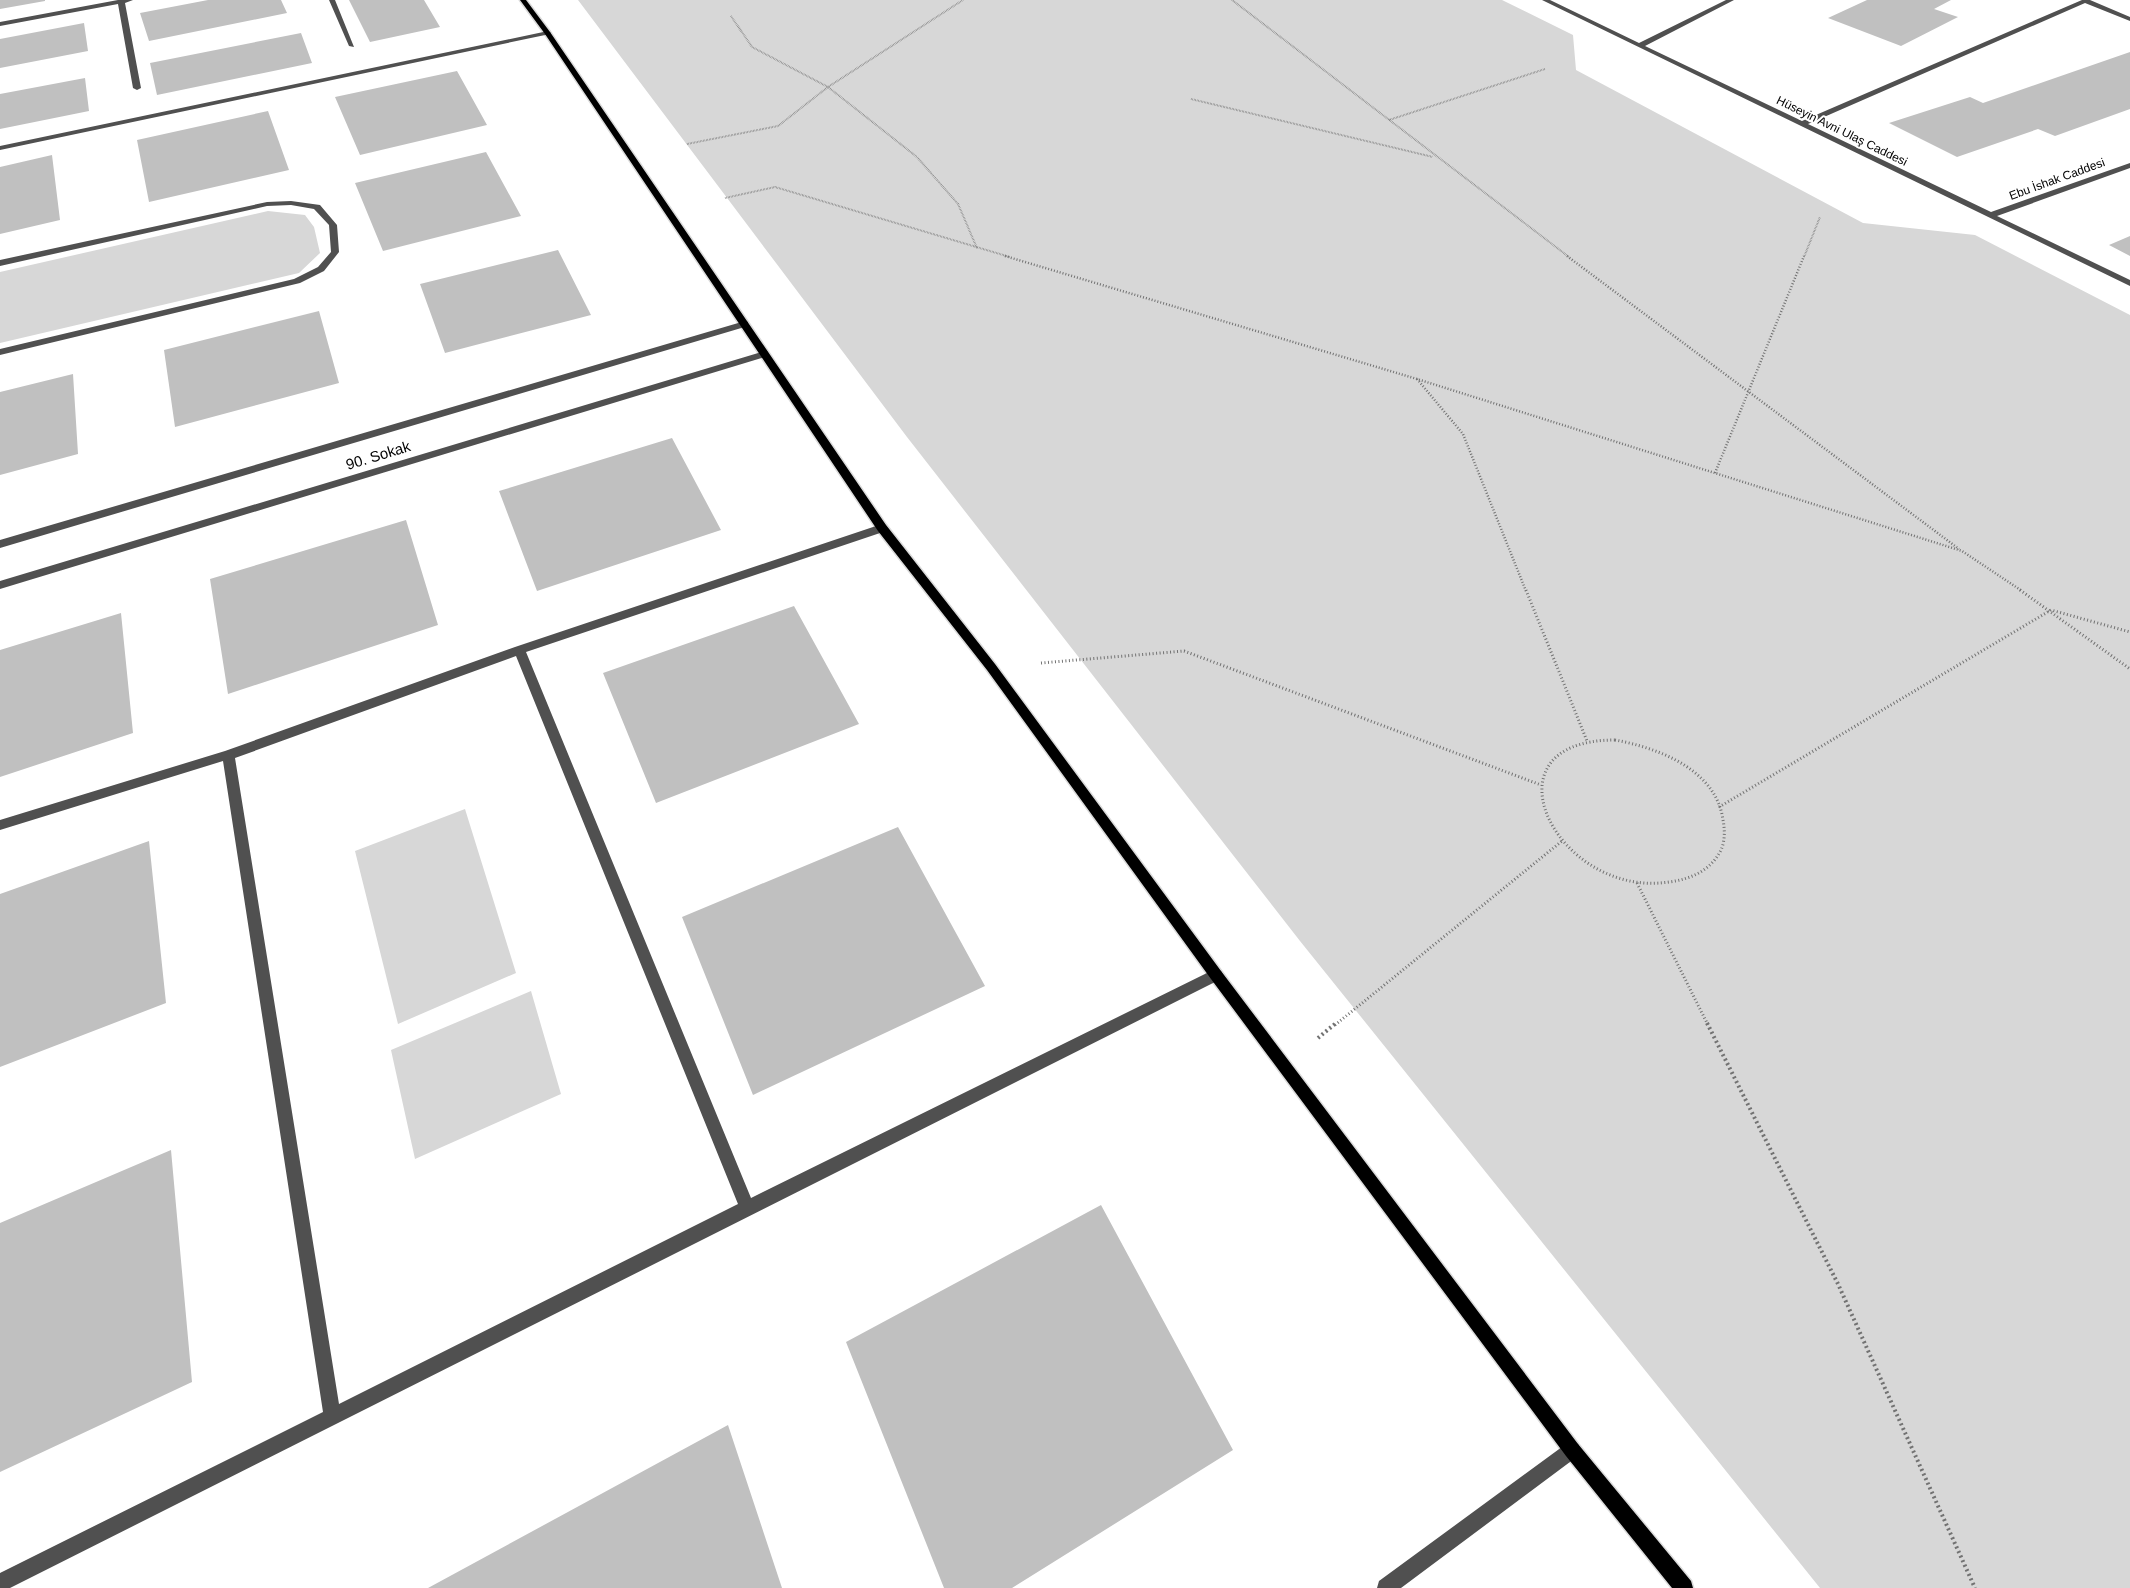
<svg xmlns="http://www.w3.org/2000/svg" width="2130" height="1588" font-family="Arial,sans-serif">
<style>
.green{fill:#d7d7d7}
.building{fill:#c0c0c0}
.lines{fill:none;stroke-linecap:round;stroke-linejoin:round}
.major-casing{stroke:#dbdbdb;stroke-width:3}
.path-far3{stroke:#727272;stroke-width:2;stroke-dasharray:0.5 1;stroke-linecap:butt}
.path-far2{stroke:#727272;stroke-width:2.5;stroke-dasharray:1 2;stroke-linecap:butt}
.path-far1{stroke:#727272;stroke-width:3;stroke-dasharray:1 2.5;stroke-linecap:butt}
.path{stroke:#727272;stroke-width:4;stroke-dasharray:2 3;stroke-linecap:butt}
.minor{fill:#505050;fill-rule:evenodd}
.major{fill:#000;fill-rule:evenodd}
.labels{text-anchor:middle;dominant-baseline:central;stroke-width:4;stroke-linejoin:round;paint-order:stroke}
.far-street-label{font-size:12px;fill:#000;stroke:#fff}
.street-label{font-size:15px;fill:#000;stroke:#fff}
</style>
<rect width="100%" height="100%" fill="#fff"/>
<!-- green -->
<path class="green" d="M 578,0 L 1502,0 L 1573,35 L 1576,70 L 1863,223 L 1975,235 L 2130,315 L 2130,1588 L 1820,1588 L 1300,941 L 907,437 Z
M 268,211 L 305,215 L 314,227 L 320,253 L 299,273 L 0,343 L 0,272 Z
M 465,809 L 516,973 L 398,1024 L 355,851 Z
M 531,991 L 561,1094 L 415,1159 L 391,1050 Z"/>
<!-- building -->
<path class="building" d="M 0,0 L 45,0 L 45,1 L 0,9 Z
M 208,0 L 281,0 L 287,13 L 149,41 L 140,13 Z
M 349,0 L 424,0 L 440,27 L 370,42 Z
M 1867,0 L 1951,0 L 1934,9 L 1958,17 L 1901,46 L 1828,18 Z
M 84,23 L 88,51 L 0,68 L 0,39 Z
M 301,33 L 312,63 L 157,95 L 150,63 Z
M 2130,52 L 2130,109 L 2055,136 L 2038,129 L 1957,157 L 1889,123 L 1970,97 L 1983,103 Z
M 457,71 L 487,125 L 360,155 L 335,97 Z
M 85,78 L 89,111 L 0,129 L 0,94 Z
M 268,111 L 289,170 L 149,202 L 137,140 Z
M 486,152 L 521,216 L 383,251 L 355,183 Z
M 52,155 L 60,220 L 0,234 L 0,167 Z
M 2130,236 L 2130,256 L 2109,245 Z
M 558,250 L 591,315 L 445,353 L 420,284 Z
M 319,311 L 339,383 L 175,427 L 164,350 Z
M 73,374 L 78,454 L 0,475 L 0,392 Z
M 672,438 L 721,530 L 537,591 L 499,491 Z
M 406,520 L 438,625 L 228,694 L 210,579 Z
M 794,606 L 859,724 L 656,803 L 603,673 Z
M 121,613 L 133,733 L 0,777 L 0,650 Z
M 898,827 L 985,986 L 753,1095 L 682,917 Z
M 149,841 L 166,1003 L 0,1067 L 0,894 Z
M 171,1150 L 192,1382 L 0,1472 L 0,1223 Z
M 1101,1205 L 1233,1450 L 1012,1588 L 944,1588 L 846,1342 Z
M 728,1425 L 782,1588 L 428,1588 Z"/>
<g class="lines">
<defs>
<path id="major" d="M 520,0 L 526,0 L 550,32 L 886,525 L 995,664 L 1221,971 L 1578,1444 L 1691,1581 L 1693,1588 L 1672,1588 L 1566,1456 L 1211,979 L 987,670 L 878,531 L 545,34 Z"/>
</defs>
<!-- major casing -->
<use href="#major" class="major-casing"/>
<!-- path-far3 -->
<path class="path-far3" d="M 1232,0 L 1569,257
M 731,16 L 752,47 L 828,87 L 917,157 L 958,204 L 977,248
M 1191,99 L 1433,157
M 1389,120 L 1545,69
M 687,144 L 778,126 L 828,87 L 963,0
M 725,198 L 775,187 L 1010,257
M 1804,257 L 1820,217"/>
<!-- path-far2 -->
<path class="path-far2" d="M 1005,256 L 1417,379 L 1962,551 L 2022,591
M 1567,256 L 1959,549
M 1417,379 L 1463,434 L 1526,591
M 1715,473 L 1804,256"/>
<!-- path-far1 -->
<path class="path-far1" d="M 1526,590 L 1587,741
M 2020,590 L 2130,669
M 1041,663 L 1184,651 L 1541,785
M 1615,740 C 1658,748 1716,769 1723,820 C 1725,830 1725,841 1721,850 C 1711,870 1692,879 1669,882 C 1557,899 1477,740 1615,740 Z
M 1719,807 L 2051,610 L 2130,632
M 1637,883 L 1708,1025
M 1335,1025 L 1562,841"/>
<!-- path -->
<path class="path" d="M 1707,1023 L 1838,1284 L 1975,1588
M 1318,1038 L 1336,1023"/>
<!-- minor -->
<path class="minor" d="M 118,0 L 133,0 L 125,3 L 141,88 L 137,90 L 133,88 L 118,4 L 0,26 L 0,22 Z
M 329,0 L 335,0 L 354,47 L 349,46 Z
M 1542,0 L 1550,0 L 1639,43 L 1726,0 L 1734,0 L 1645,46 L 1802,121 L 2082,0 L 2090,0 L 2130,17 L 2130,21 L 2085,3 L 1808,124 L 1991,212 L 2130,163 L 2130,168 L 1997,216 L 2130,280 L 2130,286 Z
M 548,31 L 551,33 L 550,34 L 0,150 L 0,146 Z
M 291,201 L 320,205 L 337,225 L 339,252 L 324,271 L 300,283 L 0,355 L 0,349 L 294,279 L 318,267 L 331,252 L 329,225 L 314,209 L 291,205 L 267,206 L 0,266 L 0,260 L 267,202 Z
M 745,321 L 748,322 L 748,326 L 0,548 L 0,540 Z
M 765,351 L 768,352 L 768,356 L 0,589 L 0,581 Z
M 882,524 L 886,525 L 886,531 L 526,652 L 751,1198 L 1211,971 L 1216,969 L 1221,971 L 1223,975 L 1221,979 L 10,1588 L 0,1588 L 0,1573 L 323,1412 L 223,761 L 0,830 L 0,820 L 225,751 L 515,647 ZM 516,656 L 738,1204 L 339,1404 L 235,758 Z
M 1572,1441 L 1578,1444 L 1581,1450 L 1578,1456 L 1401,1588 L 1377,1588 L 1379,1581 L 1566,1444 Z"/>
<!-- major -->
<use href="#major" class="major"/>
</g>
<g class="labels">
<!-- far-street labels -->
<g class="far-street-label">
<text transform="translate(1842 131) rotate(26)">Hüseyin Avni Ulaş Caddesi</text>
<text transform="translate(2057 179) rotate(-20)">Ebu İshak Caddesi</text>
</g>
<!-- street labels -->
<g class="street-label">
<text transform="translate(378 455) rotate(-17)">90. Sokak</text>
</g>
</g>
</svg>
